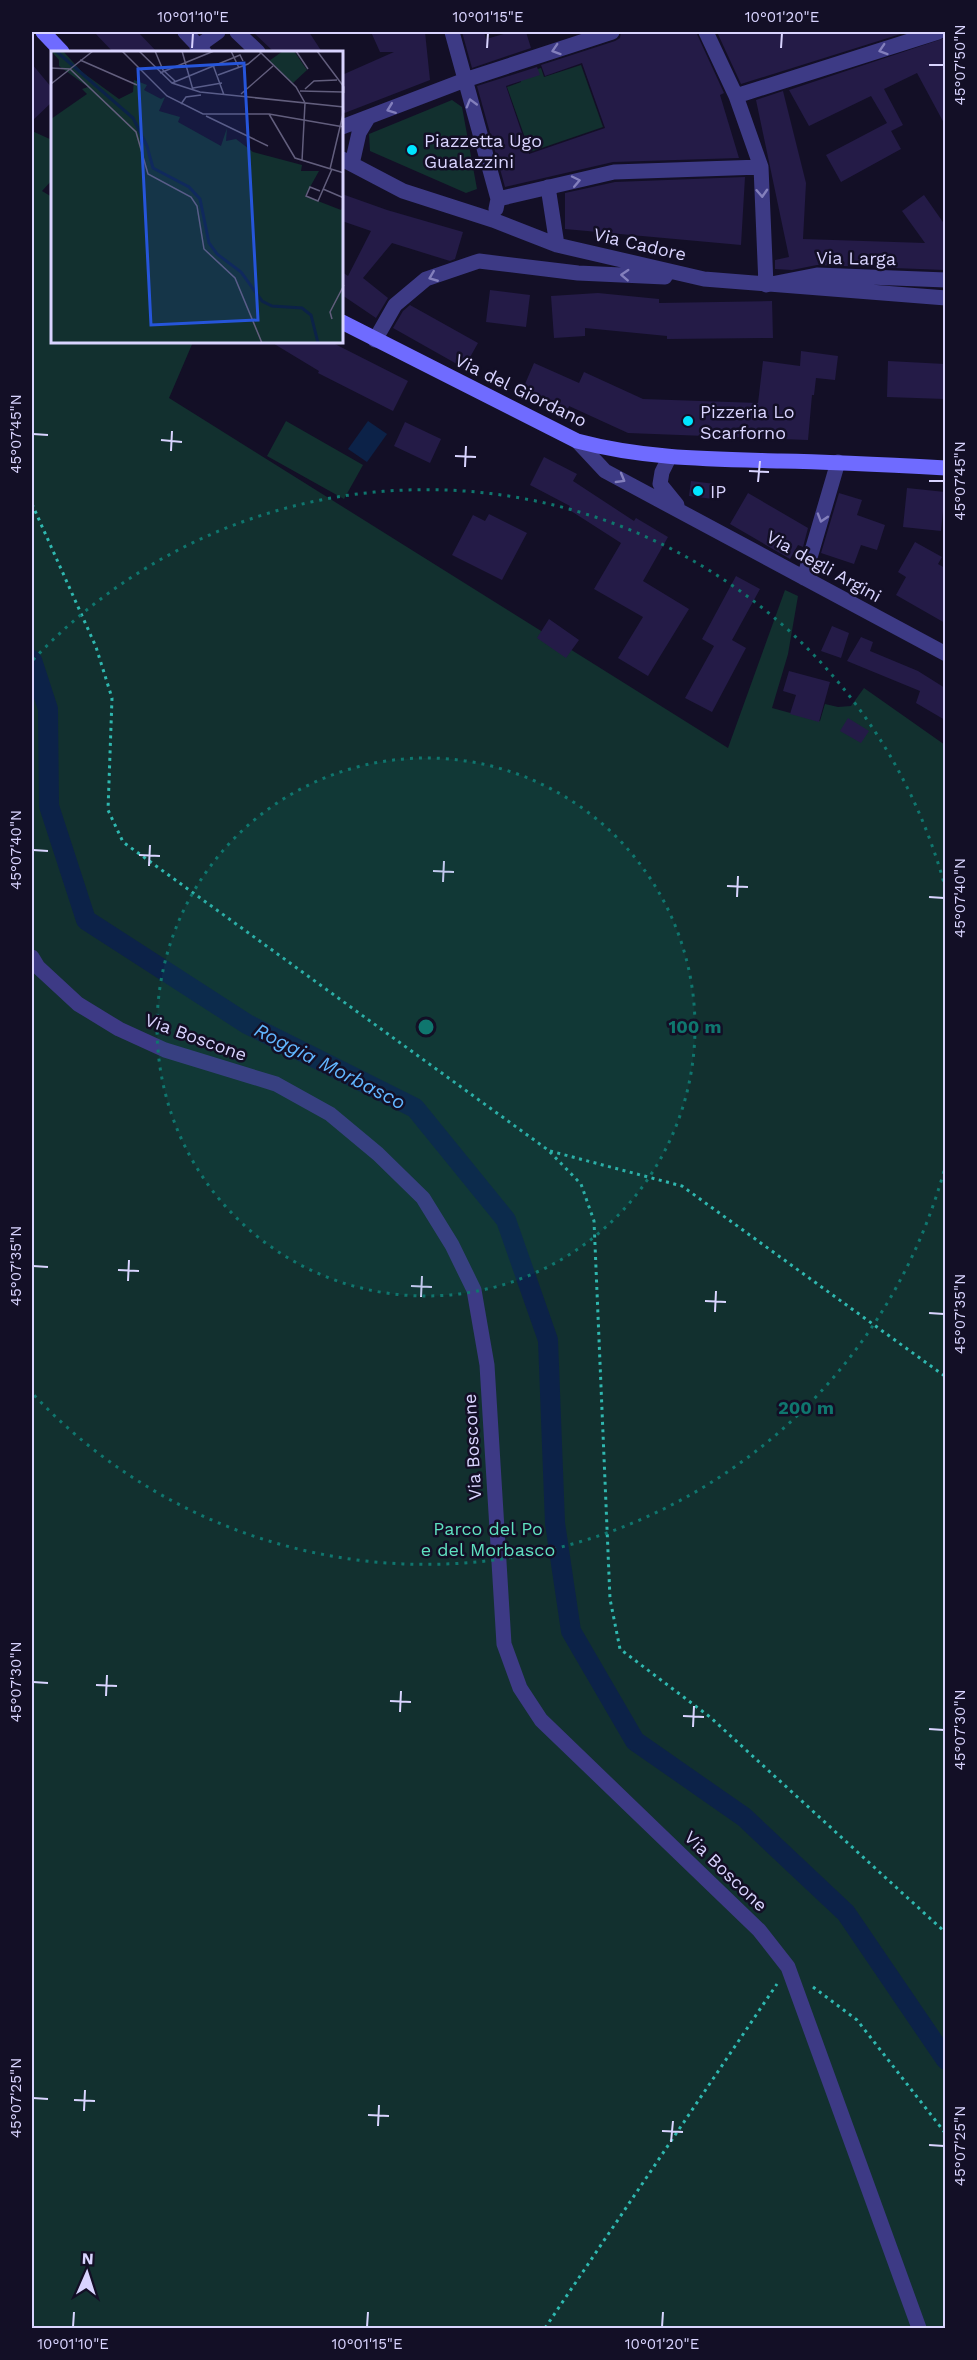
<svg xmlns="http://www.w3.org/2000/svg" width="977" height="2360" font-family="'Work Sans',sans-serif">
<style>
.green{fill:#12302f}
.water{fill:#0c2248}
.lines{fill:none;stroke-linecap:round;stroke-linejoin:round}
.canal{stroke:#0c2248;stroke-width:20}
.building{fill:#241b47}
.path{stroke:#2fb8b0;stroke-width:3;stroke-dasharray:3 4.5;stroke-linecap:butt}
.street{stroke:#3d3a85;stroke-width:15}
.secondary{stroke:#6f6bff;stroke-width:15}
.oneway{stroke:#837fbc}
.ticks{fill:none;stroke:#d9d4ff;stroke-width:2}
.ring{fill:none;stroke:#0f766e;stroke-width:3;stroke-dasharray:3 6}
.poi-dot{fill:#00e5ff;stroke:#130f26;stroke-width:2}
.labels{text-anchor:middle;dominant-baseline:central;stroke-width:5;stroke-linejoin:round;paint-order:stroke}
.poi-label{font-size:18px;fill:#d9d4ff;stroke:#130f26;text-anchor:start}
.street-label{font-size:18px;fill:#d9d4ff;stroke:#130f26}
.park-label{font-size:18px;fill:#5fe0c0;stroke:#130f26}
.water-label{font-size:20px;font-style:italic;fill:#62b6ff;stroke:#130f26}
.inset-river{fill:none;stroke:#0c2248;stroke-width:3}
.inset-road{fill:none;stroke:#625e7d;stroke-width:1.5}
.view{fill:#2655da;fill-opacity:0.15;stroke:#2655da;stroke-width:3}
.inset-edge{fill:none;stroke:#d9d4ff;stroke-width:3}
.centre{fill:#0f766e;stroke:#130f26;stroke-width:3}
.ring-label{font-size:18px;text-anchor:middle;font-weight:bold;fill:#0f766e;stroke:#130f26;stroke-width:5;stroke-linejoin:round;paint-order:stroke}
.neatline{fill:none;stroke:#d9d4ff;stroke-width:2}
.ticks-label{font-size:15px;text-anchor:middle;fill:#d9d4ff}
</style>
<rect width="100%" height="100%" fill="#130f26"/>
<!-- green -->
<path class="green" d="M 581,65 L 603,127 L 530,152 L 507,87 L 521,82 L 519,75 L 541,68 L 544,77 Z
M 452,100 L 462,107 L 477,189 L 466,193 L 370,151 L 369,134 Z
M 32,131 L 52,140 L 52,180 L 42,191 L 52,197 L 52,342 L 193,342 L 169,398 L 728,748 L 785,590 L 798,596 L 788,654 L 772,708 L 820,721 L 825,704 L 838,707 L 851,706 L 864,688 L 945,745 L 945,2328 L 32,2328 Z
M 286,421 L 363,465 L 344,499 L 267,456 Z"/>
<!-- water -->
<path class="water" d="M 368,421 L 387,434 L 367,462 L 348,449 Z"/>
<g class="lines">
<!-- canal -->
<path class="canal" d="M 32,660 L 48,709 L 49,806 L 86,920 L 247,1024 L 415,1108 L 506,1220 L 548,1340 L 555,1523 L 571,1631 L 635,1741 L 744,1817 L 846,1913 L 946,2060"/>
</g>
<!-- building -->
<path class="building" d="M 94,32 L 138,32 L 157,52 L 113,52 Z
M 253,32 L 309,32 L 322,52 L 274,52 Z
M 371,32 L 425,32 L 430,80 L 342,114 L 342,75 L 394,52 L 380,52 Z
M 462,32 L 484,32 L 486,39 L 511,32 L 526,32 L 531,48 L 472,68 Z
M 621,32 L 696,32 L 724,93 L 720,95 L 739,158 L 613,162 L 505,187 L 477,86 L 537,67 L 540,75 L 506,86 L 529,154 L 605,128 L 582,63 L 545,76 L 541,65 L 615,41 L 620,38 Z
M 717,32 L 907,32 L 741,84 Z
M 945,38 L 945,125 L 917,73 L 884,89 L 903,125 L 891,131 L 890,129 L 901,149 L 841,182 L 826,155 L 887,123 L 871,96 L 809,126 L 789,90 Z
M 32,64 L 52,88 L 52,102 L 32,121 Z
M 783,91 L 806,183 L 803,239 L 925,243 L 902,211 L 924,195 L 945,225 L 945,270 L 817,265 L 792,270 L 775,269 L 775,260 L 789,257 L 756,100 Z
M 745,177 L 741,245 L 565,229 L 565,193 L 615,182 Z
M 342,194 L 387,210 L 463,232 L 455,259 L 450,261 L 392,243 L 363,278 L 388,298 L 376,318 L 342,295 L 342,272 L 348,276 L 371,231 L 342,221 Z
M 490,290 L 530,295 L 526,327 L 486,322 Z
M 598,293 L 659,299 L 659,303 L 772,301 L 773,338 L 667,339 L 667,336 L 585,328 L 585,336 L 554,338 L 551,296 Z
M 410,305 L 478,343 L 464,368 L 393,328 L 403,311 Z
M 271,342 L 331,342 L 408,381 L 393,411 L 318,373 L 319,371 Z
M 801,351 L 838,356 L 835,380 L 816,378 L 814,395 L 812,395 L 808,440 L 628,433 L 569,406 L 568,410 L 522,391 L 534,363 L 579,383 L 584,372 L 643,399 L 758,403 L 763,361 L 800,366 Z
M 888,361 L 945,364 L 945,399 L 887,397 Z
M 405,422 L 441,439 L 430,463 L 394,446 Z
M 544,457 L 577,474 L 573,481 L 634,521 L 636,518 L 668,537 L 643,581 L 689,609 L 648,676 L 618,658 L 643,617 L 594,589 L 621,543 L 568,509 L 570,506 L 530,485 Z
M 691,481 L 715,484 L 713,499 L 689,496 Z
M 907,488 L 945,492 L 941,531 L 903,527 Z
M 748,493 L 808,528 L 803,547 L 798,545 L 790,559 L 730,524 Z
M 839,493 L 862,500 L 857,515 L 885,525 L 877,550 L 861,545 L 854,564 L 821,553 Z
M 489,514 L 527,533 L 502,580 L 452,555 L 473,515 L 485,521 Z
M 915,542 L 942,557 L 938,564 L 945,568 L 945,623 L 896,595 L 906,577 L 898,572 Z
M 736,576 L 760,589 L 732,640 L 746,648 L 712,712 L 685,698 L 714,646 L 702,639 Z
M 549,619 L 579,640 L 566,658 L 537,638 Z
M 832,626 L 849,633 L 841,658 L 821,651 Z
M 861,637 L 873,642 L 870,651 L 918,671 L 945,688 L 945,720 L 916,703 L 920,691 L 847,661 Z
M 789,671 L 830,682 L 819,722 L 790,714 L 796,695 L 783,691 Z
M 848,718 L 869,731 L 861,743 L 840,731 Z"/>
<g class="lines">
<!-- path -->
<path class="path" d="M 32,504 L 96,647 L 112,698 L 108,810 L 123,842 L 548,1150 L 581,1184 L 594,1221 L 610,1599 L 620,1649 L 710,1717 L 946,1933
M 550,1151 L 682,1186 L 946,1377
M 813,1987 L 857,2020 L 946,2134
M 545,2328 L 777,1984"/>
<!-- street -->
<path class="street" d="M 185,32 L 204,52
M 237,32 L 258,52
M 452,32 L 498,199 L 496,209
M 706,32 L 736,96 L 761,167 L 766,285 L 817,275 L 946,280
M 197,47 L 218,32
M 736,96 L 938,32
M 342,127 L 465,80 L 612,32
M 342,159 L 403,191 L 493,220 L 557,245 L 704,279 L 946,298
M 352,164 L 359,133 L 368,118
M 548,187 L 557,245
M 498,199 L 614,172 L 761,167
M 375,340 L 395,305 L 426,279 L 479,261 L 578,273 L 665,277
M 577,441 L 605,471 L 946,654
M 669,458 L 662,472 L 660,484 L 677,505
M 804,578 L 838,462
M 32,957 L 38,967 L 78,1004 L 119,1029 L 165,1050 L 276,1084 L 330,1114 L 378,1154 L 423,1198 L 452,1245 L 474,1290 L 487,1365 L 504,1644 L 520,1688 L 541,1720 L 759,1930 L 788,1967 L 919,2328"/>
<!-- secondary -->
<path class="secondary" d="M 43,32 L 62,52
M 342,322 L 577,441 C 645,459 711,459 781,461 C 836,462 891,465 946,468"/>
</g>
<!-- one-way arrows -->
<defs><path id="oneway-chevron" d="M-2-3.5L2.5 0L-2 3.5" fill="none" stroke-width="1.6" stroke-linecap="round" stroke-linejoin="round" transform="scale(1.5)"/></defs>
<g class="oneway">
<use href="#oneway-chevron" transform="translate(556 50) rotate(162)"/>
<use href="#oneway-chevron" transform="translate(883 50) rotate(162)"/>
<use href="#oneway-chevron" transform="translate(471 103) rotate(-106)"/>
<use href="#oneway-chevron" transform="translate(391 109) rotate(159)"/>
<use href="#oneway-chevron" transform="translate(576 181) rotate(-12)"/>
<use href="#oneway-chevron" transform="translate(762 193) rotate(87)"/>
<use href="#oneway-chevron" transform="translate(625 275) rotate(-177)"/>
<use href="#oneway-chevron" transform="translate(433 277) rotate(158)"/>
<use href="#oneway-chevron" transform="translate(621 479) rotate(30)"/>
<use href="#oneway-chevron" transform="translate(822 518) rotate(107)"/>
</g>
<!-- ticks -->
<path class="ticks" d="M 192,48 L 193,33M 487,48 L 488,33M 781,48 L 782,33M 929,65 L 944,65M 33,434 L 48,435M 161,440 L 182,442M 171,451 L 172,431M 455,456 L 476,457M 465,467 L 466,446M 749,471 L 769,472M 929,481 L 944,481M 758,482 L 760,461M 33,850 L 48,851M 139,855 L 160,856M 149,866 L 150,845M 433,871 L 454,872M 443,882 L 444,861M 727,886 L 748,887M 737,897 L 738,876M 929,897 L 944,898M 33,1266 L 48,1267M 118,1270 L 139,1271M 128,1281 L 129,1260M 411,1286 L 432,1287M 421,1297 L 422,1276M 705,1301 L 726,1302M 715,1312 L 716,1291M 929,1313 L 944,1314M 33,1682 L 48,1683M 96,1685 L 117,1686M 106,1696 L 107,1675M 390,1701 L 411,1702M 400,1712 L 401,1691M 683,1716 L 704,1717M 693,1727 L 694,1706M 929,1729 L 944,1730M 33,2098 L 48,2099M 74,2100 L 95,2101M 84,2111 L 85,2090M 368,2115 L 389,2116M 378,2126 L 379,2105M 662,2131 L 683,2132M 671,2142 L 673,2121M 929,2145 L 944,2146M 73,2327 L 74,2312M 367,2327 L 368,2312M 662,2327 L 663,2312"/>
<!-- distance rings -->
<circle cx="426" cy="1027" r="269" fill="#0f766e" fill-opacity=".12"/>
<g class="ring">
<circle cx="426" cy="1027" r="269"/>
<path d="M944 1171A538 538 0 0 1 33 1394M33 660A538 538 0 0 1 944 883"/>
</g>
<!-- markers -->
<g class="poi-dot">
<circle cx="412" cy="150" r="6"/>
<circle cx="688" cy="421" r="6"/>
<circle cx="698" cy="491" r="6"/>
</g>
<g class="labels">
<!-- poi labels -->
<g class="poi-label">
<text x="424" y="140">Piazzetta Ugo<tspan x="424" dy="21">Gualazzini</tspan></text>
<text x="700" y="411">Pizzeria Lo<tspan x="700" dy="21">Scarforno</tspan></text>
<text x="710" y="491">IP</text>
</g>
<!-- street labels -->
<g class="street-label">
<text transform="translate(640 244) rotate(13)">Via Cadore</text>
<text transform="translate(856 258) rotate(1)">Via Larga</text>
<text transform="translate(521 390) rotate(26)">Via del Giordano</text>
<text transform="translate(824 566) rotate(29)">Via degli Argini</text>
<text transform="translate(196 1037) rotate(20)">Via Boscone</text>
<text transform="translate(472 1447) rotate(-93)">Via Boscone</text>
<text transform="translate(726 1871) rotate(44)">Via Boscone</text>
</g>
<!-- park labels -->
<g class="park-label">
<text x="488" y="1528">Parco del Po<tspan x="488" dy="21">e del Morbasco</tspan></text>
</g>
<!-- water labels -->
<g class="water-label">
<text transform="translate(330 1066) rotate(27)">Roggia Morbasco</text>
</g>
</g>
<!-- overview -->
<g transform="translate(51 51)">
<rect width="292" height="292" fill="#130f26"/>
<path d="M 0,0 L 12,0 L 31,21 L 68,48 L 82,41 L 83,29 L 96,34 L 93,39 L 110,48 L 114,46 L 108,60 L 129,66 L 127,71 L 170,95 L 176,77 L 175,90 L 185,88 L 202,101 L 251,114 L 250,120 L 268,120 L 254,145 L 290,159 L 292,155 L 292,292 L 0,292 L 0,68 L 36,43 L 31,38 L 37,36 L 8,15 L 8,9 ZM 232,0 L 243,0 L 256,19 L 242,32 L 218,10 Z" fill="#12302f"/>
<path class="inset-river" d="M 5,0 L 82,67 L 96,95 L 102,117 L 138,136 L 149,148 L 158,192 L 166,203 L 190,221 L 211,250 L 221,255 L 251,257 L 260,264 L 267,292"/>
<path class="inset-road" d="M 71,0 L 116,45 L 152,63 L 218,63 L 293,76M 88,0 L 121,32 L 149,41 L 293,56M 104,0 L 112,19 L 124,30M 131,0 L 142,39M 180,0 L 188,17M 208,0 L 245,36 L 254,52 L 251,110M 245,0 L 257,18M 266,0 L 293,36 L 293,42M 29,9 L 86,34M 162,14 L 173,44M 0,17 L 19,18 L 85,81 L 97,123 L 140,146 L 146,155 L 153,198 L 184,227 L 211,292M 109,22 L 163,0M 167,24 L 197,13 L 210,2M 121,32 L 189,4 L 192,10M 0,33 L 42,0M 142,37 L 171,32M 254,38 L 263,30 L 286,29M 249,40 L 292,41M 190,43 L 222,15M 130,53 L 135,46 L 150,44M 218,63 L 244,107 L 293,122M 155,65 L 217,95M 279,118 L 293,59M 272,138 L 293,147M 269,140 L 259,136 L 255,145 L 267,150 L 281,118M 281,268 L 279,261 L 293,234"/>
<path class="view" d="M 193,12 L 207,269 L 100,274 L 87,18 Z"/>
<rect width="292" height="292" class="inset-edge"/>
</g>
<circle cx="426" cy="1027" r="9" class="centre"/>
<g class="ring-label">
<text x="695" y="1033">100 m</text>
<text x="806" y="1414">200 m</text>
</g>
<!-- border -->
<rect width="977" height="2360" fill="none" stroke="#130f26" stroke-width="66"/>
<!-- north arrow -->
<g transform="translate(87 2273) rotate(3)" stroke="#130f26" stroke-width="4.5" paint-order="stroke">
<path d="M0-4.5L10 22L0 15L-10 22Z" fill="#d9d4ff"/>
<text y="-9" font-size="16" font-weight="bold" text-anchor="middle" fill="#d9d4ff">N</text>
</g>
<rect x="33" y="33" width="911" height="2294" class="neatline"/>
<g class="ticks-label">
<text x="193" y="22">10°01'10"E</text>
<text x="488" y="22">10°01'15"E</text>
<text x="782" y="22">10°01'20"E</text>
<text transform="translate(960 65) rotate(-90)" y="5">45°07'50"N</text>
<text transform="translate(16 434) rotate(-90)" y="5">45°07'45"N</text>
<text transform="translate(960 481) rotate(-90)" y="5">45°07'45"N</text>
<text transform="translate(16 850) rotate(-90)" y="5">45°07'40"N</text>
<text transform="translate(960 898) rotate(-90)" y="5">45°07'40"N</text>
<text transform="translate(16 1266) rotate(-90)" y="5">45°07'35"N</text>
<text transform="translate(960 1314) rotate(-90)" y="5">45°07'35"N</text>
<text transform="translate(16 1682) rotate(-90)" y="5">45°07'30"N</text>
<text transform="translate(960 1730) rotate(-90)" y="5">45°07'30"N</text>
<text transform="translate(16 2098) rotate(-90)" y="5">45°07'25"N</text>
<text transform="translate(960 2146) rotate(-90)" y="5">45°07'25"N</text>
<text x="73" y="2349">10°01'10"E</text>
<text x="367" y="2349">10°01'15"E</text>
<text x="662" y="2349">10°01'20"E</text>
</g>
</svg>
